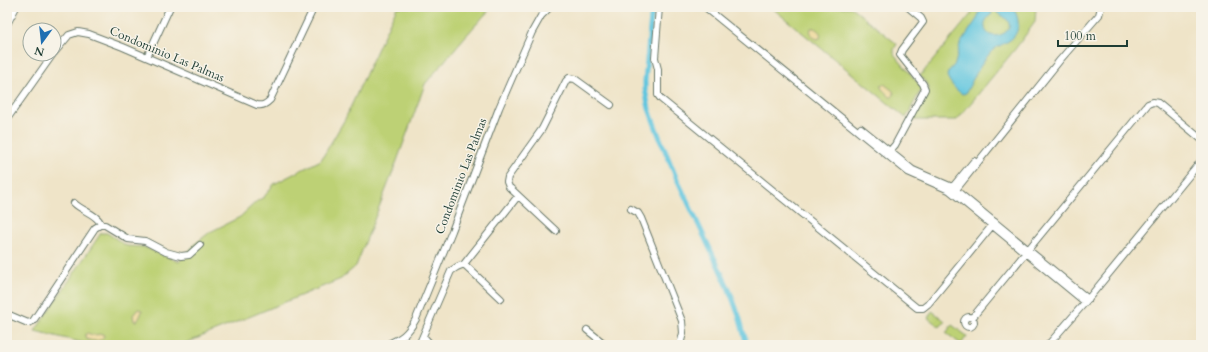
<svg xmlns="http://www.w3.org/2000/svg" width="1208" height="352" font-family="Cardo,serif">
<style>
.green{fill:#bdd174;stroke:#6e8754}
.sand{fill:#eeda9e;stroke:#868c69}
.water{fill:#61c6df;stroke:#40828a}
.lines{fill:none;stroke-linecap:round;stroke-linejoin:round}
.canal{stroke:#61c6df;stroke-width:5}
.minor-casing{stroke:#687768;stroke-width:8}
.major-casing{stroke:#687768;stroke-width:10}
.minor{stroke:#fff;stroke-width:6}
.major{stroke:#fff;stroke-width:8}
.labels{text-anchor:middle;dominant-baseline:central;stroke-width:3;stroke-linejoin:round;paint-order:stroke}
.street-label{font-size:12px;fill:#1f3d34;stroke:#f7f3e8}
</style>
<rect width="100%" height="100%" fill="#f7f3e8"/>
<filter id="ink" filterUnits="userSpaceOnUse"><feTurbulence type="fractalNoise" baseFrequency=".025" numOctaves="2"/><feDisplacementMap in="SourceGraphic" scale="8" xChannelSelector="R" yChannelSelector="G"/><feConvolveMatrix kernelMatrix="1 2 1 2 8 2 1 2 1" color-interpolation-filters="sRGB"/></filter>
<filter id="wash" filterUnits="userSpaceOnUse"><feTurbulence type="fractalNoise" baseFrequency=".012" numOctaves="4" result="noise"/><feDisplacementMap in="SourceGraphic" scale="16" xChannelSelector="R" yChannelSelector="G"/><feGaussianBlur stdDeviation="0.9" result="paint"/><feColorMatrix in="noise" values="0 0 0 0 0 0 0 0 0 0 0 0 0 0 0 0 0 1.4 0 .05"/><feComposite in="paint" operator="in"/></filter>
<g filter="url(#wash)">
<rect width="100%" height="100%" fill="#efe4c8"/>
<!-- green -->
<path class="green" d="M 397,7 L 492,7 L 464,38 L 425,84 L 394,169 L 356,266 L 341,279 L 181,345 L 92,345 L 35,331 L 101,233 L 107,233 L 127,246 L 144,247 L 179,262 L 196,243 L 210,232 L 240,217 L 257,201 L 264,197 L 274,184 L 321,160 L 345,119 Z
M 771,7 L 851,7 L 897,44 L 894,49 L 894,54 L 922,88 L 906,118 Z
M 966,7 L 1036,7 L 1035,22 L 1016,48 L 957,120 L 912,120 L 929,89 L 928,85 L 920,76 L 972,13 Z
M 932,311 L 945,321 L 940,327 L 928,318 Z
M 952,325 L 967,336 L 961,344 L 946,333 Z"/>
<!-- sand -->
<path class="sand" d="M 811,28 L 814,28 C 818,30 822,33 820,38 L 817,39 C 813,37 809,33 811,28 Z
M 884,84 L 893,91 L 894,95 L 892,97 L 890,97 L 882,89 L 880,85 Z
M 138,309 L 142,310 C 142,313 139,319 137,321 L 134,321 L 133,315 Z
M 87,333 L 93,335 L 103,334 L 104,336 C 100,343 92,341 86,339 L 85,335 Z"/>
<!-- water -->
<path class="water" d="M 981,7 L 991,7 L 992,14 C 987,17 984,22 985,28 C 989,47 1029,27 997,13 L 997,7 L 1012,7 C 1020,16 1021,33 1010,40 C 1003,45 996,46 990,53 C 980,65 973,79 966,93 L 963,94 C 957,92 949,82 947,76 L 948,72 L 955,64 L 960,44 L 977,19 Z"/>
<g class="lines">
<!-- canal -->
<path class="canal" d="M 652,7 L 645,81 L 645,89 L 649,109 L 659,136 L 676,177 L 728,287 L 739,316 L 747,345"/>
</g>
</g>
<g filter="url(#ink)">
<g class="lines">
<defs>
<path id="minor" d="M 659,7 L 655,58 L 658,69 L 658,95 L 661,99 L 917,308 L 923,308 L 928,304 L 995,222
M 705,7 L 908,172 L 949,190 L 1085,302
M 54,53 L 69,35 L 78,32 L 89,34 L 123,47 L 257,105 C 263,106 266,104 270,100 L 314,7
M 147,57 L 170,7
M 7,119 L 53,54
M 861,128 L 913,170 L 952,187 L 1087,298
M 887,154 L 895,145 L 925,89 L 923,84 L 900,55 L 902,50 L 923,22 L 921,18 L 908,7
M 951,189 L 974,161
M 954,192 L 1060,60 L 1099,15 L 1101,7
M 74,203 C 82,211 97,214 101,224
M 631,209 L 638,213 L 641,218 L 682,321 L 683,333 L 680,345
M 556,231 L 509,187 L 507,182 L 508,177 L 542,129 L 566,81 L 569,78 L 575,79 L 611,105
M 464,264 L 501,299
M 7,314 L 28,323 L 33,321 L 95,228 L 100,225 L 105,225 L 128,239 L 145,241 L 166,252 L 181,256 L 189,255 L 200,245
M964 322a5 5 0 1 1 10 0a5 5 0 1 1-10 0Z
M 972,318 L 1148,104 L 1153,102 L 1158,103 L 1201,139
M 587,330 L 606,345
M 423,336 L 431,345
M 386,345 C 402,338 407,335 416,319 L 452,231 L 499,108 L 532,32 L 541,16 L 550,7
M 419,345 L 451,271 L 457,267 L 464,264 L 518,196
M 1048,345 L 1088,299 L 1201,161"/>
<path id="major" d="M 7,22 L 15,7"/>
</defs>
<!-- minor casing -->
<use href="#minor" class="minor-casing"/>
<!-- major casing -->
<use href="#major" class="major-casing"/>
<!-- minor -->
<use href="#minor" class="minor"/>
<!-- major -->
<use href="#major" class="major"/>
</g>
</g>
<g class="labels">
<!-- street labels -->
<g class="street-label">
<text transform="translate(167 54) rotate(23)">Condominio Las Palmas</text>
<text transform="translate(461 176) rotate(-69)">Condominio Las Palmas</text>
</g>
</g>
<!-- margin -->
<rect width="1208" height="352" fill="none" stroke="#f7f3e8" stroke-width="24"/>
<!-- north arrow -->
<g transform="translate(42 42) rotate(195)"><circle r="19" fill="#f7f3e8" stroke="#a1aaa0"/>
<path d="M0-3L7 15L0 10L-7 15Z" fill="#1f6fb2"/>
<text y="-6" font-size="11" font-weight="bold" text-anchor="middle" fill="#1f3d34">N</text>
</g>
<!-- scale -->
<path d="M1058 40v6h69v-6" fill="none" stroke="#1f3d34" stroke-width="2"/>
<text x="1064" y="40" font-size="12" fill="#1f3d34" stroke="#f7f3e8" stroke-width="3" paint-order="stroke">100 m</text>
</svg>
